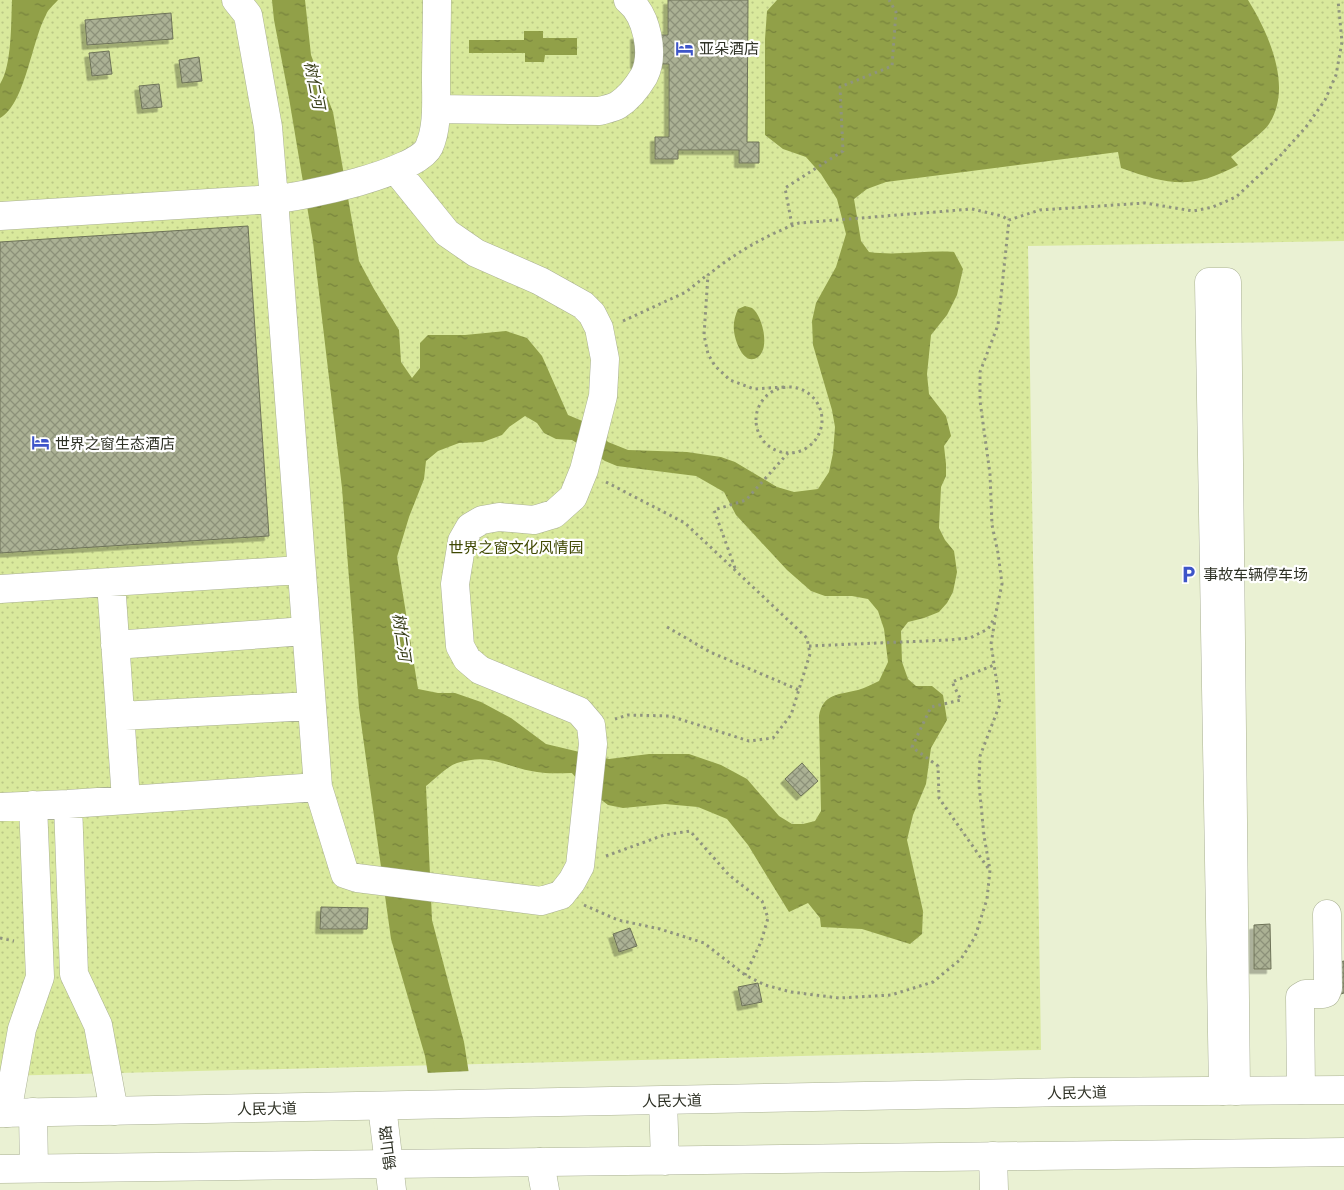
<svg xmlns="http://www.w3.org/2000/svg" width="1344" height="1190" font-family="'Noto Sans','Noto Sans SC',sans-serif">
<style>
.park{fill:url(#park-dots)}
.water{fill:url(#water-ripples);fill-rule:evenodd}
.pier{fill:#eaf1d3}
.building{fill:url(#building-cross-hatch);stroke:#6e7358;filter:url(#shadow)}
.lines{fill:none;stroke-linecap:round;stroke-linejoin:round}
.minor-casing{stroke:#aab194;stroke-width:29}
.major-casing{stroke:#aab194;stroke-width:29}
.path{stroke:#8f947f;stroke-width:3;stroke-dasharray:2.5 4;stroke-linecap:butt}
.minor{stroke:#fff;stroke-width:28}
.major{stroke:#fff;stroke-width:28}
.labels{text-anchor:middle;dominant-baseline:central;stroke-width:4.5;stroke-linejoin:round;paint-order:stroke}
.poi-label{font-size:15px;fill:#2f3226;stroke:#fff;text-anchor:start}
.park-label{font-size:15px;fill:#3f4802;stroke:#fff}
.street-label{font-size:15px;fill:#2f3226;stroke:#fff}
.water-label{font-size:16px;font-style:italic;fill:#3a401b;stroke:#fff}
</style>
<defs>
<pattern id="park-dots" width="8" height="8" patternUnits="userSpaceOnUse" patternTransform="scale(1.25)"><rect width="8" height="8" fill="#d9e99c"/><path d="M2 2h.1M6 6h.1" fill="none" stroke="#bbc886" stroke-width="1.8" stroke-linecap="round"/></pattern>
<pattern id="water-ripples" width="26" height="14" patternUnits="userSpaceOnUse" patternTransform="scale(1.25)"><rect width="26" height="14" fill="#91a048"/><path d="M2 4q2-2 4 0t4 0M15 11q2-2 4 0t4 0" fill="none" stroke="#77833c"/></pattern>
<pattern id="building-cross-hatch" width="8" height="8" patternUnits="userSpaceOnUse" patternTransform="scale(1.25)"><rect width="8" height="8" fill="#abb194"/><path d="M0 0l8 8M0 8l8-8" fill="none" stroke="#8c9179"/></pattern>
<filter id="shadow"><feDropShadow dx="-4.5" dy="4.5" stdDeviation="0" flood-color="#0004"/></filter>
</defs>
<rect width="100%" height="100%" fill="#eaf1d3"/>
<!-- park -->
<path class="park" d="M 0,0 L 1344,0 L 1344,241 L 1028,246 L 1041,1050 L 0,1076 Z"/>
<!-- water -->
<path class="water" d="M 12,0 L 58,0 C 54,5 48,9 46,15 C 32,40 25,105 0,118 L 0,84 C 12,66 11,22 12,0 Z
M 272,0 L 305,0 L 311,55 L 333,112 L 359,261 L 374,289 L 399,330 L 401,362 L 412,378 L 420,368 L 420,343 L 428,335 L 465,335 L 506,331 L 527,338 L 542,356 L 568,415 L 592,425 L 608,442 L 628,450 L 687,452 L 721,457 L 735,462 L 777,487 L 794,492 L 818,489 L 829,472 L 833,453 L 835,427 L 832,410 L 813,345 L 812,321 L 816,303 L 836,267 L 846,234 L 837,199 L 821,174 L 806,157 L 783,149 L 765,135 L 765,39 L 767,11 L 777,0 L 1248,0 C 1269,34 1293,87 1269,124 C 1263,133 1241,149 1231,157 L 1238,165 C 1192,190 1169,185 1121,168 L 1118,152 L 886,182 L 867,189 L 854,199 L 861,241 L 869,252 C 897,256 925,250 954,252 L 963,269 L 957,295 L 947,315 L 931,335 L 927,374 L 929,394 L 946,416 L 951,436 L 944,446 L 946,464 L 946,476 L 941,487 L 939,528 L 945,540 L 954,551 L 957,572 L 953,592 L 947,603 L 939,612 L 924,618 L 908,622 L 901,631 L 902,662 L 908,679 L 916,686 L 932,686 L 943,695 L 947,720 L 931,748 L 926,784 L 913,815 L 907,840 L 923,911 L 922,934 L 910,944 L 862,929 L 821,927 L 820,918 L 808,903 L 789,912 L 748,845 L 727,819 L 698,807 L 665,804 L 623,808 L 608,805 L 582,785 L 572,773 C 560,773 548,774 537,772 C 505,768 493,752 457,763 C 446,767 435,779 426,786 L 432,920 L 464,1042 L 487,1190 L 447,1190 L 425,1056 L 391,939 L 359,708 L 342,488 L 313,242 L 289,98 L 274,20 ZM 525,416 L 537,423 L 544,433 L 556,439 L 572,440 L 605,461 L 617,466 L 696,476 L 724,492 L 736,515 L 787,570 L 811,591 L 825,596 L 852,596 L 868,599 L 878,611 L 884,629 L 888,662 L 879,681 C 872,684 865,688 858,690 C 839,695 823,693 819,716 L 821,811 L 815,821 L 803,824 L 792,824 L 779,816 L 747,779 L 721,765 L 689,754 L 649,754 L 609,759 L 546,744 L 511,718 L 481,702 L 455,693 L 438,693 L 418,689 L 397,557 L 409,517 L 424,479 L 426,461 L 438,451 L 459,443 L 483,442 L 502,435 L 509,427 Z
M 524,31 L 543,31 L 543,38 L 577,38 L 577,55 L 545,55 L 544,62 L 525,62 L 525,53 L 469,53 L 469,40 L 524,40 Z
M 745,306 C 747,307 750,307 752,308 C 763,316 770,349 758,357 C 744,367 735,341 734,331 C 733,323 735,316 738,309 Z"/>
<!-- pier -->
<path class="pier" d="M 471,1071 L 489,1190 L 445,1190 L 425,1073 Z"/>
<!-- building -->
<path class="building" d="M 668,0 L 748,0 L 747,142 L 759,142 L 759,163 L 739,163 L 739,150 L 678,150 L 678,159 L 655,159 L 655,137 L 669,137 L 669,64 L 635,64 L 635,35 L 668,35 Z
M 171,13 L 173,39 L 87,45 L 85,20 Z
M 109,51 L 112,74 L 92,76 L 89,53 Z
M 199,57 L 202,81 L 182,83 L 179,60 Z
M 159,84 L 162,107 L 142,109 L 139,86 Z
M 248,226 L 269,536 L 0,553 L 0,242 Z
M 802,763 L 818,781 L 801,796 L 785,779 Z
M 321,907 L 368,908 L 367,929 L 320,929 Z
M 1270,924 L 1271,969 L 1254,969 L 1254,925 Z
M 630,928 L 637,946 L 619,952 L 613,934 Z
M 1344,961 L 1344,993 L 1341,994 L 1340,962 Z
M 758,983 L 762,1002 L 742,1006 L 738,987 Z"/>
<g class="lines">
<defs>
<path id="minor" d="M 236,0 L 248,15 L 268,127 L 274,199 C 303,197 417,173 429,147 C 438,127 436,102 436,80 C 436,53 437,27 437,0
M 436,109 L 600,111 C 606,109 613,108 618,105 C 629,98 638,86 644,76 C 655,54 647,15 628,0
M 0,216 L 274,199 L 318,787 L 68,804 L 0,807
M 111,582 L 126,800
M 0,589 L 300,570
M 115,645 L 305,631
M 120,716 L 311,706
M 318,787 L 345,874 L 357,878 L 541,901 L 561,895 L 572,881 L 580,866 L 593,744 L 591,725 L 579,711 L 480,670 L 467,659 L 460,646 L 455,584 L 462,541 L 470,527 L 482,520 L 499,517 L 534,520 L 554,514 L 573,497 L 584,470 L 603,396 L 605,359 L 599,328 L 592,314 L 583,305 L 540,281 L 476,253 L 447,233 L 396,170
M 68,804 L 74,974 L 98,1025 L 114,1111
M 1301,1090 L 1300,997 L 1305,994 L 1323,994 L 1326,993 L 1328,988 L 1327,914
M 1223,1091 L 1209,282 L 1227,282 L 1236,1091
M 382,1106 L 392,1190
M 33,1112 L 34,1168
M 7,1113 L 22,1029 L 40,977 L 33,805
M 993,1156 L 994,1190
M 540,1162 L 545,1190"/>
<path id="major" d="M 663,1100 L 665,1161
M 0,1113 L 1071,1092 L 1344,1090
M 0,1169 L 1344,1152"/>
</defs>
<!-- minor casing -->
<use href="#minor" class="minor-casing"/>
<!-- major casing -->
<use href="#major" class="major-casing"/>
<!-- path -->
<path class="path" d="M 792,225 L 785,188 L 843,151 L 840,87 L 892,66 L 896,12 L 889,0
M 623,321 L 686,292 L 707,275
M 784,387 L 754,389 L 730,380 L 715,366 L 708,354 L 704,335 L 708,275 C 735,253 766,235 799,223 L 972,209 L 1002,216 L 1009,220
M756 420a33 33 0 1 1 66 0a33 33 0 1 1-66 0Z
M 606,482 L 685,523 L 807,638 L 810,654 L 791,715 L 773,738 L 749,741 L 670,716 L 628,715 L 615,719
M 735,568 L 714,510 L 746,500 L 788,453
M 667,627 L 710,652 L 799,690
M 809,646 L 948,640 L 970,638 L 988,629 L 995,617 L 1002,584 L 998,553 L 992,525 L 990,474 L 980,401 L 980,372 L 998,325 L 1009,220 L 1040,210 L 1145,203 L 1193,211 L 1213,207 L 1236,197 L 1279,157 L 1306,127 L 1325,100 L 1336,75 L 1342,42 L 1338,0
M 606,856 L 664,835 L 690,831 L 729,875 L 762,901 L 768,918 L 761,942 L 745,975
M 988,868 L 939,798 L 938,766 L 912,747 L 931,707 L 961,700 L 952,682 L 994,665
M 584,905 L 618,920 L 660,929 L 704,943 L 745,975 L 765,985 L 791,992 L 839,998 L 891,995 L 933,982 L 961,959 L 975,937 L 987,899 L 990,870 L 984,836 L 979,784 L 980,756 L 1000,704 L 991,644 L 995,620
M 0,938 L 14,941"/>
<!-- minor -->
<use href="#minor" class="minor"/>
<!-- major -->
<use href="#major" class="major"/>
</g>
<!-- icons -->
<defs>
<symbol id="hotel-bare" viewBox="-9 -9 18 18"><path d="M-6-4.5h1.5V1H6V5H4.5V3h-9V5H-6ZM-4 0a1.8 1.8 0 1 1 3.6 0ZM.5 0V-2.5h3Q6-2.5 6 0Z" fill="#3e55c8" stroke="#fff" stroke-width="2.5" paint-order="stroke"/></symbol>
<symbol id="parking-bare" viewBox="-9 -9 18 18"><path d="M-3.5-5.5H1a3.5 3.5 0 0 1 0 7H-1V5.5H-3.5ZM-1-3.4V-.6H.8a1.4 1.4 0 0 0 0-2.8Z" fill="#3e55c8" stroke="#fff" stroke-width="2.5" paint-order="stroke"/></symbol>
</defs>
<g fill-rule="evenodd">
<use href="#hotel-bare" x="672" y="36" width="25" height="25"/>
<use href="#hotel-bare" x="28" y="430" width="25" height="25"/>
<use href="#parking-bare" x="1176" y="562" width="25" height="25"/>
</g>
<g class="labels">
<!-- poi labels -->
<g class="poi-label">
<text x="699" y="48">亚朵酒店</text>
<text x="55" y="443">世界之窗生态酒店</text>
<text x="1203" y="574">事故车辆停车场</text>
</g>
<!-- park labels -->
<g class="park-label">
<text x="516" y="547">世界之窗文化风情园</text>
</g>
<!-- street labels -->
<g class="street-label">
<text transform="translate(1077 1092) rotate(-1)">人民大道</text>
<text transform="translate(672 1100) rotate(-1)">人民大道</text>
<text transform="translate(267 1108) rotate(-1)">人民大道</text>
<text transform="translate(387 1148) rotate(-97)">锡山路</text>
</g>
<!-- water labels -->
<g class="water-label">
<text transform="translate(315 85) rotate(79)">树仁河</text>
<text transform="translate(402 637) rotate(82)">树仁河</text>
</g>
</g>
</svg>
